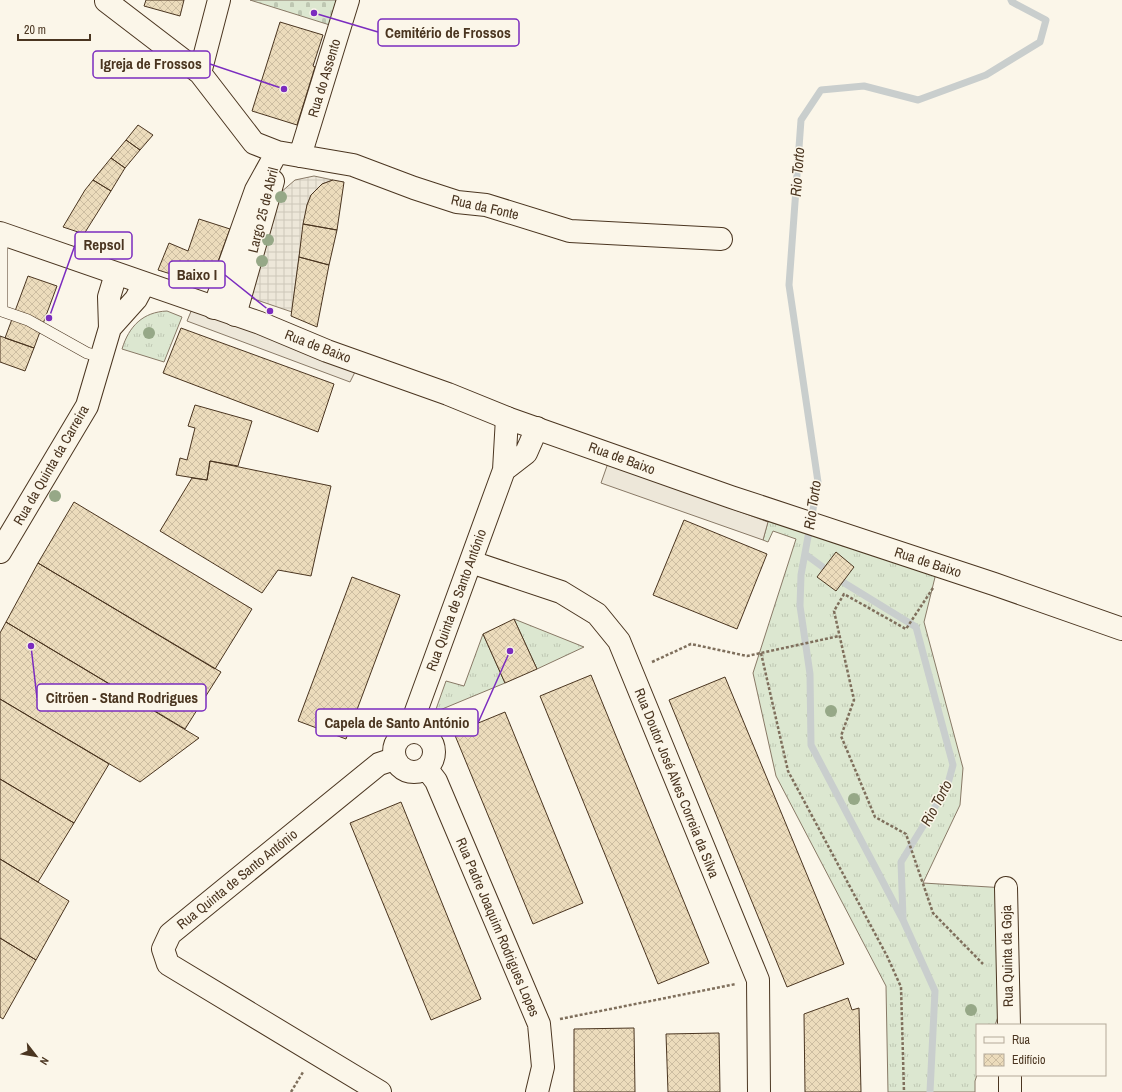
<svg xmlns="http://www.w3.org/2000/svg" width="1122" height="1092" font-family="'Archivo Narrow',sans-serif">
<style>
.grass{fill:url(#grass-tufts);stroke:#887966}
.cemetery{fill:url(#cemetery-stones);stroke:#887966}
.parking{fill:#ede7d9;stroke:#887966}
.plaza{fill:url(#plaza-grid);stroke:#887966}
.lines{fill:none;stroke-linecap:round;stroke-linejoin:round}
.stream{stroke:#c9cecd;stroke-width:7}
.building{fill:url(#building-cross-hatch);stroke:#4a3520}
.lane-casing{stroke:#4a3520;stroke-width:12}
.street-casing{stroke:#4a3520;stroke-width:24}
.secondary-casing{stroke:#4a3520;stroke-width:24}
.primary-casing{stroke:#4a3520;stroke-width:24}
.path{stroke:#7f6f5c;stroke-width:2.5;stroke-dasharray:3 2;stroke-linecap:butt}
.lane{stroke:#fbf6e9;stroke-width:11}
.street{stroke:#fbf6e9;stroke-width:22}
.secondary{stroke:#fbf6e9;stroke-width:22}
.primary{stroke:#fbf6e9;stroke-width:22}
.tree{fill:#96a887}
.labels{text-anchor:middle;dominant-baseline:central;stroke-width:3;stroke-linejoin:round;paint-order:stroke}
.street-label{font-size:14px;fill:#4a3520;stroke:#fbf6e9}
.water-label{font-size:15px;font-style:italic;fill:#4a3520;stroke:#fbf6e9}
.leader{fill:none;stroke:#7b2cbf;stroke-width:1.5}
.callout-dot{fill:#7b2cbf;stroke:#fbf6e9;stroke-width:1.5}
.callout{fill:#fbf6e9;stroke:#7b2cbf;stroke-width:1.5}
.callout-label{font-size:15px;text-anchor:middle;font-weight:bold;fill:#4a3520}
</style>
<defs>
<pattern id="grass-tufts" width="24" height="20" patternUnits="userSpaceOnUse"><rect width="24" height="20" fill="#dce7d0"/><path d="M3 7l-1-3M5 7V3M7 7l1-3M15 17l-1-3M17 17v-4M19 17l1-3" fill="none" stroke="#bec7b2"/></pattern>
<pattern id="cemetery-stones" width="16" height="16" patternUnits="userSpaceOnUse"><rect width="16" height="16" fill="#dce7d0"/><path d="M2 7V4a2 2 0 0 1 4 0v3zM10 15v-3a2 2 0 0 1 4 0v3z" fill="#bec7b2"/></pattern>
<pattern id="plaza-grid" width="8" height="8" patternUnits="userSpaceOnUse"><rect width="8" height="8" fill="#ede7d9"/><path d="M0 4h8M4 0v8" fill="none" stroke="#cdc7ba"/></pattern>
<pattern id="building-cross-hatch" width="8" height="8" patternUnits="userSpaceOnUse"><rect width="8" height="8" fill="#ecdcbc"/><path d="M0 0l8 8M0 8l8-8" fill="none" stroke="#ccbda1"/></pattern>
</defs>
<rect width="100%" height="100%" fill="#fbf6e9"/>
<!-- grass -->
<path class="grass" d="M 167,311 L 182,317 L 164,362 L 122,349 C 129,326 143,312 167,311 Z
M 771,510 L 938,565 L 924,622 L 963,768 L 960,805 L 923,883 L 1006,888 L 1008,990 L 995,1025 L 977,1025 L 977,1075 L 975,1081 L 975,1092 L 888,1092 L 886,986 L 776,776 L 753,673 L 796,539 L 773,531 L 768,542 L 763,540 Z
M 514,619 L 584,647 L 537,669 Z
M 483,634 L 505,683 L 435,712 L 446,681 L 464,686 Z"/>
<!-- cemetery -->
<path class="cemetery" d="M 250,0 L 340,0 L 333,26 Z"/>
<!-- parking -->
<path class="parking" d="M 192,309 L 324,359 L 356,370 L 350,382 L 187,321 Z
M 608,463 L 768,522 L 763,540 L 601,483 Z"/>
<!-- plaza -->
<path class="plaza" d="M 314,176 L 333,180 L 322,184 L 311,195 L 307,205 L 299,257 L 292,312 L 248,297 L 280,193 L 295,180 Z"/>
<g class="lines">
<!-- stream -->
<path class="stream" d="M 805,554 L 846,584 L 916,627 L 953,765 L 947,787 L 901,862 L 903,918
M 930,1092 L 935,991 L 903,920 L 811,745 L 810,674 L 800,606 L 801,575 L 818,482 L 789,285 L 801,120 L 821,90 L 864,86 L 918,100 L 986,75 L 1040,42 L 1046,20 L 1012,2 L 1011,0"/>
</g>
<!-- building -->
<path class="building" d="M 146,0 L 184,0 L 180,16 L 144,6 Z
M 280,22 L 323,35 L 313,66 L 315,67 L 297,125 L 252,111 Z
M 138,125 L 153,135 L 140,150 L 126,140 Z
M 126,140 L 140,150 L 125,168 L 111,158 Z
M 111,158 L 125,168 L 111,191 L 93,180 Z
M 93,180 L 111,191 L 84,234 L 63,227 L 85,190 Z
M 333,180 L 344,182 L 337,230 L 303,224 L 307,205 L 311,195 L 322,184 Z
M 199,219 L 230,229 L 209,286 L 158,270 L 169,243 L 188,251 Z
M 303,224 L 337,230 L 329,265 L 299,257 Z
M 299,257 L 329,265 L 317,327 L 291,316 Z
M 28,276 L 57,286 L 34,348 L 5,338 Z
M 181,328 L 334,384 L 318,432 L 163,373 Z
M 0,336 L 34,348 L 25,371 L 0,362 Z
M 195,405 L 252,421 L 238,466 L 210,461 L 207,480 L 176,475 L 180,458 L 187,460 L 195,428 L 188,426 Z
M 210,461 L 331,486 L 311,576 L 278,570 L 262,593 L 160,531 L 192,478 L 207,480 Z
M 74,502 L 252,609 L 215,669 L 38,563 Z
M 684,520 L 767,554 L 737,629 L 653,595 Z
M 836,552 L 854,567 L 836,591 L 817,577 Z
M 38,563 L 221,672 L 185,729 L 6,622 Z
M 352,577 L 400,595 L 346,739 L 298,721 Z
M 514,619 L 537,669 L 505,683 L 483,634 Z
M 6,622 L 199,738 L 140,782 L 0,699 L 0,633 Z
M 591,675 L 709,963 L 658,984 L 540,696 Z
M 725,677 L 844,964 L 787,987 L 669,700 Z
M 0,699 L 109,764 L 74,823 L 0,779 Z
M 505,712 L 583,903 L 533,924 L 454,733 Z
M 0,779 L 74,823 L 38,882 L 0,859 Z
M 401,802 L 481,999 L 431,1020 L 350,823 Z
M 0,859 L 69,901 L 36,960 L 0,938 Z
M 0,938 L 36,960 L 3,1019 L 0,1017 Z
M 848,998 L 852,1010 L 859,1008 L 861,1092 L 805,1092 L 804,1014 Z
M 634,1028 L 635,1092 L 574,1092 L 574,1029 Z
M 719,1033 L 720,1092 L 668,1092 L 666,1034 Z"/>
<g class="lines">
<defs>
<path id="lane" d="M 2,234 L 2,311 L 28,320 L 87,353 L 102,357"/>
<path id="street" d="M 106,1 L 200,73 L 254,143 L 277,152 L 353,165 L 414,188 L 457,202 L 486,205 L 570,231 L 721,239
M 200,73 L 219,0
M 300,156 L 348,0
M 214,308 L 256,190 L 277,152
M 235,315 L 273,181
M 504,470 L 526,453 L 537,428
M 471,562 L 561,592 L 597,614 L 619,641 L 758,980 L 759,1092
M394 752a20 20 0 1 1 40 0a20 20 0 1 1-40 0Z
M 414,732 L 415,714 L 504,470 L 507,418
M 426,768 L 436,781 L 539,1024 L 543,1067 L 537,1092
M 1006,888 L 1009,1025
M 1010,1075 L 1010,1092
M 380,1092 L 168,964 L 163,949 L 170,934 L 379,764 L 394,759"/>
<path id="secondary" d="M 110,328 L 136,299 L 144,284
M 0,552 L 87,406 L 110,328 L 109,297 L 116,274"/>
<path id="primary" d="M 0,233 L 260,323 L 327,351 L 448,394 L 507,418 L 731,497 L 994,584 L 1122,629"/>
</defs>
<!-- lane casing -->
<use href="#lane" class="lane-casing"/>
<!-- street casing -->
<use href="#street" class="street-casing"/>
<!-- secondary casing -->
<use href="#secondary" class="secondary-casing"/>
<!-- primary casing -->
<use href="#primary" class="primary-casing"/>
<!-- path -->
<path class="path" d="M 933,588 L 906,629 L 844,594 L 834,611 L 854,700 L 841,736 L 875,817 L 906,834 L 933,913 L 983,964
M 761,653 L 788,771 L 887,956 L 901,987 L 904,1092
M 652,662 L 691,644 L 747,656 L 839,636
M 560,1019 L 736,984
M 291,1092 L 303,1072"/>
<!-- lane -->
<use href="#lane" class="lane"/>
<!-- street -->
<use href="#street" class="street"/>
<!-- secondary -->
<use href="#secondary" class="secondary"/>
<!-- primary -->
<use href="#primary" class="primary"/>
</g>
<!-- trees -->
<g class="tree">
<circle cx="281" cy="197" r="6"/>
<circle cx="268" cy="240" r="6"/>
<circle cx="262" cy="261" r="6"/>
<circle cx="149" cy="333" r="6"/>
<circle cx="55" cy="496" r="6"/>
<circle cx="831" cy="711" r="6"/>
<circle cx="854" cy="799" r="6"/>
<circle cx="971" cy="1010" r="6"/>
</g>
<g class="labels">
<!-- street labels -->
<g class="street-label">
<text transform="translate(324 78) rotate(-73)">Rua do Assento</text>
<text transform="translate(485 207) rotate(13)">Rua da Fonte</text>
<text transform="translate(263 210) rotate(-76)">Largo 25 de Abril</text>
<text transform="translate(318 346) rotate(21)">Rua de Baixo</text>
<text transform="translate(622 458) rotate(20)">Rua de Baixo</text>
<text transform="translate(51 465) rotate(-60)">Rua da Quinta da Carreira</text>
<text transform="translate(928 562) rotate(18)">Rua de Baixo</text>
<text transform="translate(456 600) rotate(-70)">Rua Quinta de Santo António</text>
<text transform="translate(677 783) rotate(68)">Rua Doutor José Alves Correia da Silva</text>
<text transform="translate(237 879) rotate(-39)">Rua Quinta de Santo António</text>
<text transform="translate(498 927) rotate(67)">Rua Padre Joaquim Rodrigues Lopes</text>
<text transform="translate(1007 956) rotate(-91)">Rua Quinta da Goja</text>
</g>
<!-- water labels -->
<g class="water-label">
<text transform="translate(797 172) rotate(-86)">Rio Torto</text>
<text transform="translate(812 505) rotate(-82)">Rio Torto</text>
<text transform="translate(936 803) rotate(-62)">Rio Torto</text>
</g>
</g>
<!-- callouts -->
<path class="leader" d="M314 13L378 32M284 89L210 64M49 318L75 245M270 311L225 275M31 646L37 698M510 651L478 723"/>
<g class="callout-dot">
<circle cx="314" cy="13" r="4"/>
<circle cx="284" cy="89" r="4"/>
<circle cx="49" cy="318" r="4"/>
<circle cx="270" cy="311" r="4"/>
<circle cx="31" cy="646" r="4"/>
<circle cx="510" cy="651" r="4"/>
</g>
<g class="callout">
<rect x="378" y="19" width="141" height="27" rx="4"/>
<rect x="93" y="51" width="117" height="27" rx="4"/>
<rect x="75" y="232" width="57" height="27" rx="4"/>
<rect x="169" y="261" width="56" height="27" rx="4"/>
<rect x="37" y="684" width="169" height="27" rx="4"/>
<rect x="316" y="709" width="162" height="27" rx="4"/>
</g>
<g class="callout-label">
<text x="448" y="38">Cemitério de Frossos</text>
<text x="151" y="69">Igreja de Frossos</text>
<text x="104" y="250">Repsol</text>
<text x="197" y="280">Baixo I</text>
<text x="122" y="703">Citröen - Stand Rodrigues</text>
<text x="397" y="728">Capela de Santo António</text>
</g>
<!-- legend -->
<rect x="976" y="1024" width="130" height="52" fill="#fbf6e9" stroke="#b4a999"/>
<rect x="984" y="1037" width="20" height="6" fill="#fbf6e9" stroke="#b4a999"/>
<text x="1012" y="1044" font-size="12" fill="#4a3520">Rua</text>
<rect x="984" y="1054" width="20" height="12" fill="url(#building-cross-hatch)" stroke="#b4a999"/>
<text x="1012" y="1064" font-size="12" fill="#4a3520">Edifício</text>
<!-- north arrow -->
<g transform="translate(36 1056) rotate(121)" stroke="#fbf6e9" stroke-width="3" paint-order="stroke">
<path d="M0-3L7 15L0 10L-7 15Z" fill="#4a3520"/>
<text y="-6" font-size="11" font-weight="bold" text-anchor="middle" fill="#4a3520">N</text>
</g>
<!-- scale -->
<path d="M18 34v6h72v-6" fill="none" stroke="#4a3520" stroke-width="2"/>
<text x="24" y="34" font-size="12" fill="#4a3520" stroke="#fbf6e9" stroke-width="3" paint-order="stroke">20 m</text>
</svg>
